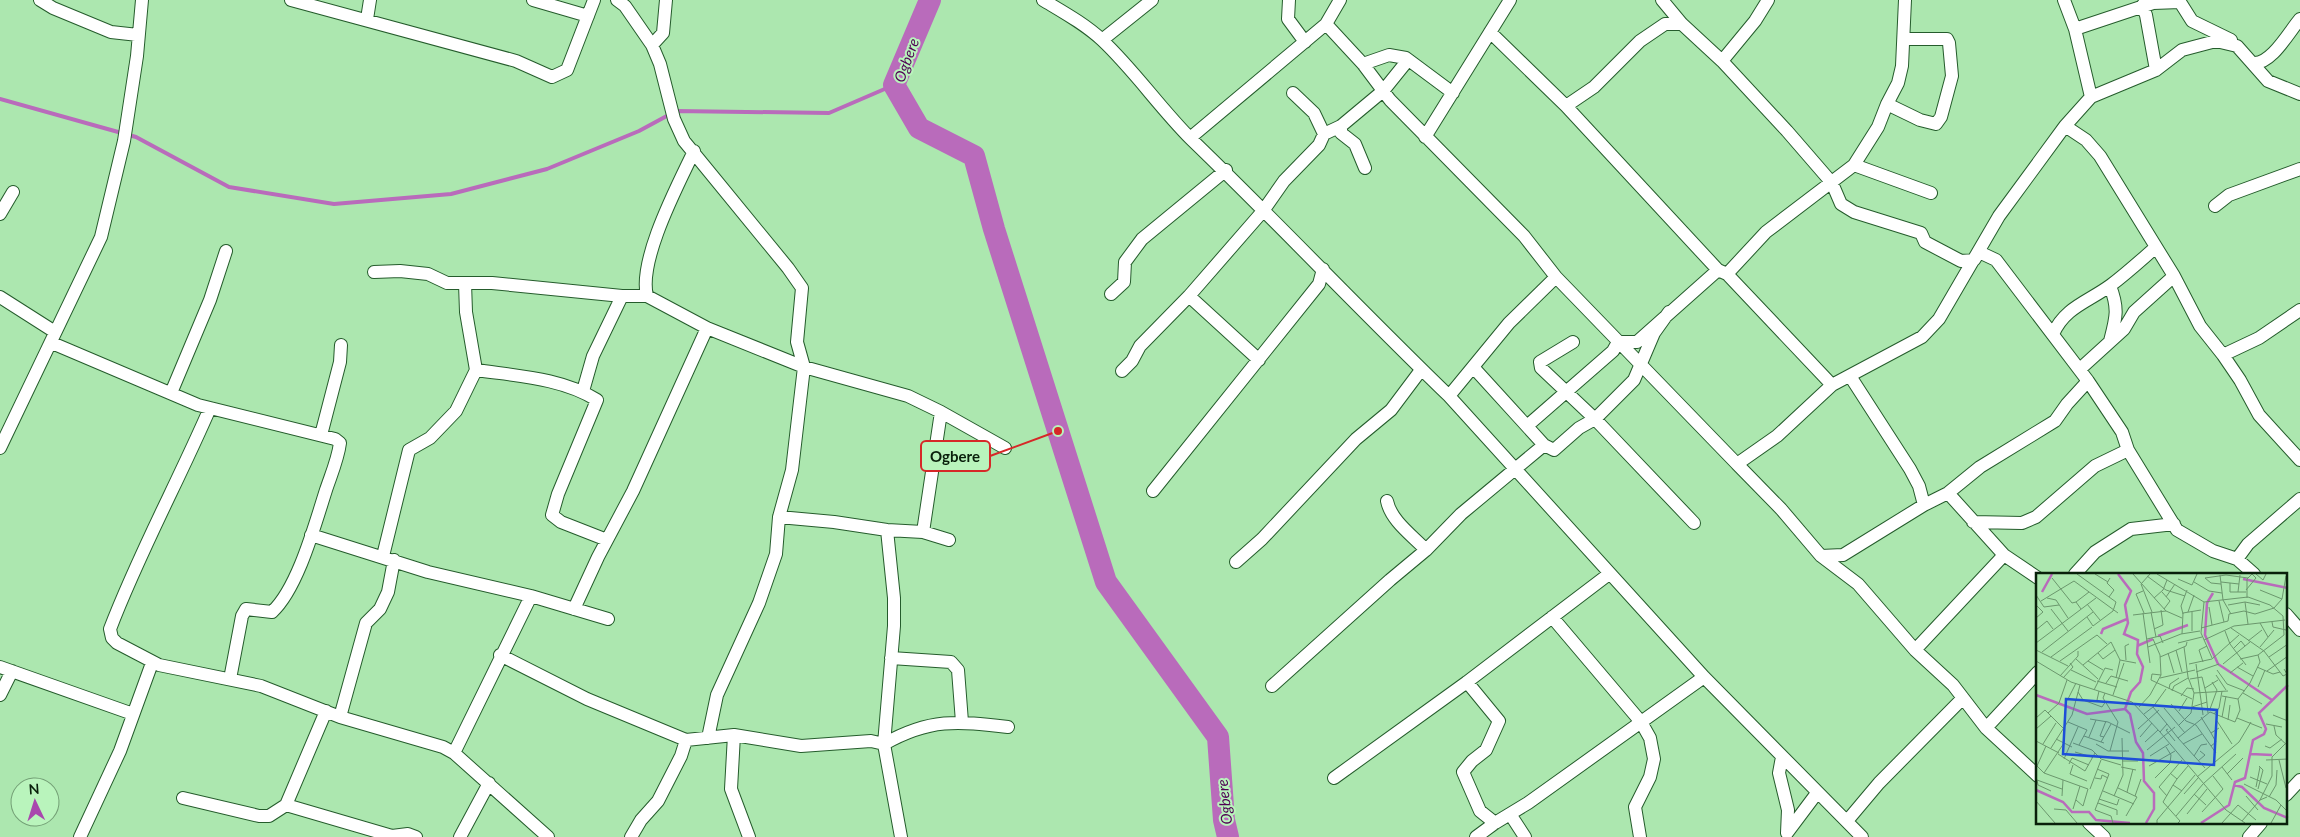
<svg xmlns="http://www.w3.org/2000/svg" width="2300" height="837" font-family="Lato,sans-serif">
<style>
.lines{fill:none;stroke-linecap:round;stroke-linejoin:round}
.stream{stroke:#b96bbb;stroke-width:4}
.river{stroke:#b96bbb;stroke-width:22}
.minor-casing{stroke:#255c2c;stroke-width:14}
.minor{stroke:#fff;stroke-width:12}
.labels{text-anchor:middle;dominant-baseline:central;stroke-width:4;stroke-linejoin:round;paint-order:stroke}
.water-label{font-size:15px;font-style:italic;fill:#4f0153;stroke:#b9f4bc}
.inset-river{fill:none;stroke:#b96bbb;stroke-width:2.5}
.inset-road{fill:none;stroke:#6b976d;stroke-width:1}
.view{fill:#1d4ed8;fill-opacity:0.15;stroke:#1d4ed8;stroke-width:2.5}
.inset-edge{fill:none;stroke:#09200b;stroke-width:2.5}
.leader{fill:none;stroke:#d62828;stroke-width:2}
.callout-dot{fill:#d62828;stroke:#b9f4bc;stroke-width:2}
.callout{fill:#b9f4bc;stroke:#d62828;stroke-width:2}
.callout-label{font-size:15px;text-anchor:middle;font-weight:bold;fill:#09200b}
</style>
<rect width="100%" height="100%" fill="#ace7af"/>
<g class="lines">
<!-- stream -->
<path class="stream" d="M 0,99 L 136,137 L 229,187 L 334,204 L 451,194 L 547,169 L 639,131 L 676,111 L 829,113 L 894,85"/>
<!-- river -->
<path class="river" d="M 930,0 L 894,85 L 919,128 L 974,156 L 994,229 L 1106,582 L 1218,737 L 1224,820 L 1228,837"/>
<defs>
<path id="minor" d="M 40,0 L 53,8 L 111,32 L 138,35
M 291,0 L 516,61 L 552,77 L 567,70 L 594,0
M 533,0 L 588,16
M 617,0 L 625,6 L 652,45 L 660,64 L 674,119 L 684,141 L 788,268 L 802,288 L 797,342 L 804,367 L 792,470 L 779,517 L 776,554 L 759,603 L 717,695 L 708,738
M 1043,0 C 1063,12 1085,24 1102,40 C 1134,70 1160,108 1191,139 C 1278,223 1362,312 1449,396 L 1509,323 L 1556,277 L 1737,464 L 1777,436 L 1832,385 L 1922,337 L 1939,319 L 1999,216 L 2065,126 L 2091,97 L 2156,70 L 2182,50 L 2216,41 L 2237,46 L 2268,81 L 2300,94
M 1289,0 L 1288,19 L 1305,42
M 1662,0 L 1682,24 L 1722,61 L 1787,131 L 1832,183 L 1841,204 L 1854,212 L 1921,233 L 1925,242 L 1961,261 L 1974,260 L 1979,252 L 1996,260 L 2088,381 L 2122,432 L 2128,450 L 2177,530 L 2213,551 L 2237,559 L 2254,574
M 2064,0 L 2075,29 L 2091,97
M 2147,0 L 2142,6 L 2146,15 L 2156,70
M 367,19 L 370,0
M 1326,24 L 1363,64 L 1390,100 L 1524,236 L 1556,277
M 2075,29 L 2153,3 L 2180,2 L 2192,21 L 2231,40
M 1490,32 L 1566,106 L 1718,270 L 1727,274 L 1832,385
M 1102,40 L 1152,0
M 652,45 L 663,33 L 666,0
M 1722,61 L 1755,21 L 1768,0
M 2253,63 C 2271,65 2289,32 2300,19
M 1363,64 L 1389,55 L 1406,58 L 1453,93
M 1293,93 L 1314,113 L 1324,134
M 1887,104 L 1920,120 L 1936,124 L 1941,117 L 1952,76 L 1949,43 L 1947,39 L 1904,39
M 1566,106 L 1594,87 L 1640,41 L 1665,24 L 1682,24
M 1341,126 L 1341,133 L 1355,144 L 1365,168
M 2065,126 L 2086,140 L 2100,156 L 2174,276 L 2200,326 L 2223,355 L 2259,338 L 2300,310
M 1425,137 L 1510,0
M 1190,138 L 1326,24 L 1340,0
M 1854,165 L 1931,193
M 2215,206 L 2229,195 L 2300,169
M 0,214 L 13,192
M 374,272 L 400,271 L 428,274 L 447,283 L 492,283 L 622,296 L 647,296 L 707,328 L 804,367 L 908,396 L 941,412 L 1005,448
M 1727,274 L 1766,232 L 1854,165 L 1878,127 L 1887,104 L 1898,83 L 1902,66 L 1905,0
M 2110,286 C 2119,309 2116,318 2110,341
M 1111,294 L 1124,282 L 1125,262 L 1142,239 L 1226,170
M 647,296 C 638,260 678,185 694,151
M 1189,296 L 1259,360
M 0,297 L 55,332
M 2053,334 C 2065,307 2088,302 2111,285 C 2127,273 2141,260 2156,247
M 1573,342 L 1540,362 L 1541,368 L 1595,419 L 1694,523
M 52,343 L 198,405 L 335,439 L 340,443 C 338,459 331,475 326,490 C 315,524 298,588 272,612 L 246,609 L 242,616 L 230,679
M 2223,355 L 2240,380 L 2259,415 L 2300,460
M 1473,367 L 1544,445
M 2080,369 L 2124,329 L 2134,312 L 2174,276
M 476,370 C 517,376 562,378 597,400 L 558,494 L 552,515 L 561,522 L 607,540
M 1122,371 L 1132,361 L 1140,346 L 1189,296 L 1263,211 L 1284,181 L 1319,145 L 1324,134 L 1341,126 L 1383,91 L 1408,60
M 1850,376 L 1910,469 L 1919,486 L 1924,505
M 583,391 L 593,356 L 622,296
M 171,393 L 210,300 L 226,251
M 1449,396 L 1704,677 L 1862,837
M 210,408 C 178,482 139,553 110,629 L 112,638 L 117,643 L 159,665 L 261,686 L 340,717 L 443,747 L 454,753 L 548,837
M 1527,426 L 1613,351 L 1618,342 L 1637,342 L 1718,270
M 321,435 L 340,362 L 341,345
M 0,448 L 101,237 L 124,141 L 137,56 L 142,0
M 1737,464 L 1781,509 L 1821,556 L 1858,584 L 1915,650 L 1953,685 L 1986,728 L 2038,776
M 1153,491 L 1319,284 L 1323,269
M 1948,493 L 2004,555 L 2038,578
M 1387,501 C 1391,521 1413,536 1426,550
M 779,517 L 834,522 L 887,530 L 923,532 L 949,540
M 1973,522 L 2022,523 L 2036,517 L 2095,466 L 2128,450
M 887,530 L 894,598 L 894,626 L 884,744 L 901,837
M 923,532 L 941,412
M 311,535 L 428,572 L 531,596 L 608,619
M 383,556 L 409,450 L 430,438 L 456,411 L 476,370 L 466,312 L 465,283
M 1821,556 L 1843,555 L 1924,505 L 1948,493 L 1980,467 L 2055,421 L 2067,404 L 2088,381
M 2237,559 L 2248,544 L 2300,499
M 1236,562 L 1262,539 L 1356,439 L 1391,410 L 1421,370
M 2075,574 L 2095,552 L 2131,529 L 2174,524
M 574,609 L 598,557 L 633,491 L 707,328
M 2286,614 L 2300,630
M 1552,617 L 1641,722 L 1650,738 L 1654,759 L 1650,777 L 1635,807 L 1640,837
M 1915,650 L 2004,555
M 500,655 L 587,699 L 686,740 L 734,735 L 801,746 L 871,741 L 884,744 C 930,718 957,721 1008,727
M 891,658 L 951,662 L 958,670 L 962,722
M 0,667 L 133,714
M 1467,682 L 1499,721 L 1486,750 L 1472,761 L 1463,772 L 1480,811 L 1495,823
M 1272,686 L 1390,580 L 1426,550 L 1461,514 L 1544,445 L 1554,450 L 1579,428 L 1595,419 L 1634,380 L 1654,333 L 1669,312
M 0,695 L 12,671
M 340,717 L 366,623 L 380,609 L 388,592 L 394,560
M 1986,728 L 2038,672
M 734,735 L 731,789 L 749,837
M 454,753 L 531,596
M 1782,757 L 1779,773 L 1788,810 L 1787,833
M 1334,778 L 1467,682 L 1609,574
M 2286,795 L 2300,780
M 183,798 L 259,816 L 269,816 L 286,805 L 326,711
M 286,805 L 392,836 L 408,834 L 416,837
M 1510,814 L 1525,837
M 1847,821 L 1879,783 L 1962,699
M 2089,823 L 2104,837
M 1787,833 L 1817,793
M 80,837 L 120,751 L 152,663
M 460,837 L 489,783
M 631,837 L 641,820 L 658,801 L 681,756 L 686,740
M 1476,837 L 1495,823 L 1528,803 L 1704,677
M 2249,837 L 2261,823"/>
</defs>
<!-- minor casing -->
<use href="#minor" class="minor-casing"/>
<!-- minor -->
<use href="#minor" class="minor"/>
</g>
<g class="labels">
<!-- water labels -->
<g class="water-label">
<text transform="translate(906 60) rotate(-70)">Ogbere</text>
<text transform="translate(1224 802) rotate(-96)">Ogbere</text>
</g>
</g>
<!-- overview -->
<g transform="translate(2036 573)">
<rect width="251" height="251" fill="#ace7af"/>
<path class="inset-river" d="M 82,1 L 95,18 L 89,32 L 92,50 L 88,61 L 102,67 L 101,81 L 107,94 L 104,109 L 95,119 L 89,136 L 94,141 L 100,169 L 107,180 L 108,208 L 118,220 L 118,236 L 110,250M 207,6 L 252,15M 6,19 L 16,1M 177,20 L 171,30 L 169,62 L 182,91 L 236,127M 65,61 L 67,56 L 91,46M 122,63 L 152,52M 101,73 L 117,66M 0,122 L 51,141 L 89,136M 215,181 L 236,182M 198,212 L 206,214 L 228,235 L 252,245M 0,217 L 27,229 L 36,239 L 53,239 L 60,247 L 94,250M 165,250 L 193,232 L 199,209 L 209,205 L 217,167 L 228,161 L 230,156 L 223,140 L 252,112"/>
<path class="inset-road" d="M 41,1 L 80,29 L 77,38 L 57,53 L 51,44M 59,1 L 72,9M 97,1 L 130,38 L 146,45M 114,1 L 105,11 L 116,39M 121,1 L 168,29 L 212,24 L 234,32 L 247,43 L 248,62 L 222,82 L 204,86M 220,1 L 227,7 L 230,1M 184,2 L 187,27 L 195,41M 111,3 L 130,17 L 149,23M 16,5 L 36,30 L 40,29 L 45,36M 142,6 L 156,12 L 161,1M 158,9 L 173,18 L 186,20M 185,9 L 203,11M 194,10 L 194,19 L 210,19M 185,11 L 175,10 L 169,5 L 190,2 L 212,5M 210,17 L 220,5 L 216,1M 224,17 L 246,26M 107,18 L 100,21 L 108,40M 126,19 L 134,28 L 128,36M 202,19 L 204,2M 0,22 L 8,34 L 23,32M 73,24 L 78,17 L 71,10 L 74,5M 130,24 L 139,11M 11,25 L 20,27 L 32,45M 118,25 L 127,17 L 131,7M 211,25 L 211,6 L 216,1M 5,28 L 38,8 L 82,40M 183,28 L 188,49M 40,29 L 53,19M 168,29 L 165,60 L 176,85M 209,29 L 212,51M 51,31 L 64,47M 192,32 L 209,29 L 224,32M 173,34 L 176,52M 15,36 L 32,58M 115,39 L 120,64M 152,39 L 158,22M 107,40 L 114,90M 147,41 L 145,33 L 151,17M 97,42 L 130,38M 0,45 L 7,39 L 0,32M 236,49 L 237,54 L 250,57M 224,50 L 232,64M 165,55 L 192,48 L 193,41 L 208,38 L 219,41 L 238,35 L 246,26 L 250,3M 195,55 L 228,78M 118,56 L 127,52 L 125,37M 0,57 L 11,48 L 17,56M 156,58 L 156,39M 189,58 L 194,71 L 210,92M 146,61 L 147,40 L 165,37M 111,66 L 124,63 L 127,70M 168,67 L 198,53 L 249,47M 212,68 L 226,57M 0,70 L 60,25M 142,70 L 166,64M 112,74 L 145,61 L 164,58M 224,74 L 238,57M 197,76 L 205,68 L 209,73M 0,77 L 32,93M 140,77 L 146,99M 228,78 L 247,103 L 251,101 L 248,96M 6,79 L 57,39M 62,80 L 67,86 L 79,77M 132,80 L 138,100M 15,84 L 56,54M 124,84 L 150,73 L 151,69M 233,84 L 252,71M 40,86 L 62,106M 84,87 L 100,90M 90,87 L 89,73 L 93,71M 0,88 L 35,109 L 96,129 L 124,159 L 131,151 L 142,165 L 174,139 L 199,149 L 204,137 L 202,126 L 214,110 L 224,89 L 222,82M 24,88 L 61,62 L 71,71M 52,88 L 67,97M 167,89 L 163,77 L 171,73M 153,91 L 176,86 L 203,62M 160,91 L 167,142M 187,91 L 214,69M 47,92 L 75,69 L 84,87 L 80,105M 201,94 L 217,103M 221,94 L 237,101 L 244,99M 35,97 L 60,109M 181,97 L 191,111 L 209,118M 231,98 L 252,83M 160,99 L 183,91M 194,100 L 207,90M 125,102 L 116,101 L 115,107 L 156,126M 180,102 L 190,117M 24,103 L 42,83 L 42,78M 27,105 L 37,94 L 34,90M 124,105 L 159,97M 154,106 L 166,104 L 170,120M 61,108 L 81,114M 70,110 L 75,103 L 92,108M 222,114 L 229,97M 169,115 L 182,107M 133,116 L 134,111 L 143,105M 58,117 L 69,95 L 77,97M 63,118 L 61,127 L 69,130M 136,118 L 138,113 L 152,105M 42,119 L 47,127 L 66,134 L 70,128M 69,120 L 67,125 L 82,149 L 74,178M 158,120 L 192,118M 170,120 L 172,140M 207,120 L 226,131M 77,122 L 88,90M 145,123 L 151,115 L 158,116M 186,123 L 202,126M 32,126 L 40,110M 135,131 L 150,148 L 160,152 L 180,180M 103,134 L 114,122 L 125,102 L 124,82 L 117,66M 117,134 L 131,151M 156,134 L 171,129M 128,135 L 149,160M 174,136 L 181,117 L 176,109M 143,138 L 151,125M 12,140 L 23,130 L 31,107M 108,141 L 117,134 L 130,116M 178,141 L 183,135 L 186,118M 237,142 L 252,148M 165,144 L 175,160 L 183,155M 186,144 L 190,123M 0,145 L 9,137 L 28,156M 201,145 L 226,155M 54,146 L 72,149 L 94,160M 192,147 L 194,132M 181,148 L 196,171M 32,149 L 51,157 L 43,172M 230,151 L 246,154M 143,152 L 155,140 L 158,120 L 152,104 L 148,74M 238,153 L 240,162 L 252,173M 0,156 L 15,143M 102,156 L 123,137M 132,156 L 130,157 L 139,168M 124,159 L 190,237 L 209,250M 175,160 L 180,169 L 175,173M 48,163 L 68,170M 53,164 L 60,147M 68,164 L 64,163 L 70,148M 104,164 L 116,150M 142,165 L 169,195M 20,166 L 36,174M 0,168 L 23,180M 65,169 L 75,151M 109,169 L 122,157M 37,170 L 56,177 L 65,186 L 85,192M 7,171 L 20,150M 60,171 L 72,178 L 93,178M 147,171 L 166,161M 229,173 L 234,175 L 246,166M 15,175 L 36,142 L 44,112M 111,177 L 139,154M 39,179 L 56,184M 22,181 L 49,198 L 59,180M 114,183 L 133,171M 158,183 L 165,172 L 171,171M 28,186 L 42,154M 230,187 L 252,186M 243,187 L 250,215M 86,188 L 102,188M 162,188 L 169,182 L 164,178M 33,191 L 36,185 L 53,192M 0,192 L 8,200 L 52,216 L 47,233 L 40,227M 37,192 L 34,201 L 51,208M 1,193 L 10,173M 113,193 L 139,178M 85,194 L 100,197M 186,194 L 196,207M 61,196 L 73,201 L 59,237 L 75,243 L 77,250M 8,200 L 28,170M 134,200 L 141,206 L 152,193M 191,201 L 207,185M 161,204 L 203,169 L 215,149M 214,204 L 231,211M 59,205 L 65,206 L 66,202 L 72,205M 119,205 L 134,190 L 135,182 L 130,174M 141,206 L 137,212 L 146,218M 1,207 L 26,216M 1,207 L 2,212 L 15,218M 208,211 L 240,227 L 252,239M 137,212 L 127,229 L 144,248 L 142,250M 220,214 L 224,194M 82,215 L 101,224 L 90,243M 54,216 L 65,187M 222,216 L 227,197 L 223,193M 67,218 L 98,231M 91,219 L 97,196M 148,221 L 162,205M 158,221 L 170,232M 26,223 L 27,207M 78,223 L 87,202 L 86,165M 99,223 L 105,206M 131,223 L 123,214 L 146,187M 210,223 L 222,237M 233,224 L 240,212 L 241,197M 63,226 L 81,232 L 83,226M 224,227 L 236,203 L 236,184 L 249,171M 0,228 L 19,250M 62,230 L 81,237 L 81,242M 18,236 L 30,237 L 41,250M 37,236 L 44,213M 166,239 L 187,216 L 177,203M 151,241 L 171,216M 140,243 L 167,211 L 200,181M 206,248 L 224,227 L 231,224M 121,250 L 121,247 L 159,202M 186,250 L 202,232 L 220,247M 235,250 L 245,232"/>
<path class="view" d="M 30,126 L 181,137 L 178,192 L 27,181 Z"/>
<rect width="251" height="251" class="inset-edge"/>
</g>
<!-- callouts -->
<path class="leader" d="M1058 431L990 456"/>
<circle class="callout-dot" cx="1058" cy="431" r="5"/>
<rect class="callout" x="921" y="441" width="69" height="30" rx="5"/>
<g class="callout-label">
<text x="955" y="462">Ogbere</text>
</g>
<!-- north arrow -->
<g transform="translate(35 802) rotate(356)"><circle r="24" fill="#b9f4bc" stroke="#739f75"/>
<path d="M0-4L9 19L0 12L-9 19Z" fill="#a947ae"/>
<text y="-8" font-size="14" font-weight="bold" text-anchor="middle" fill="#09200b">N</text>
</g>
</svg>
